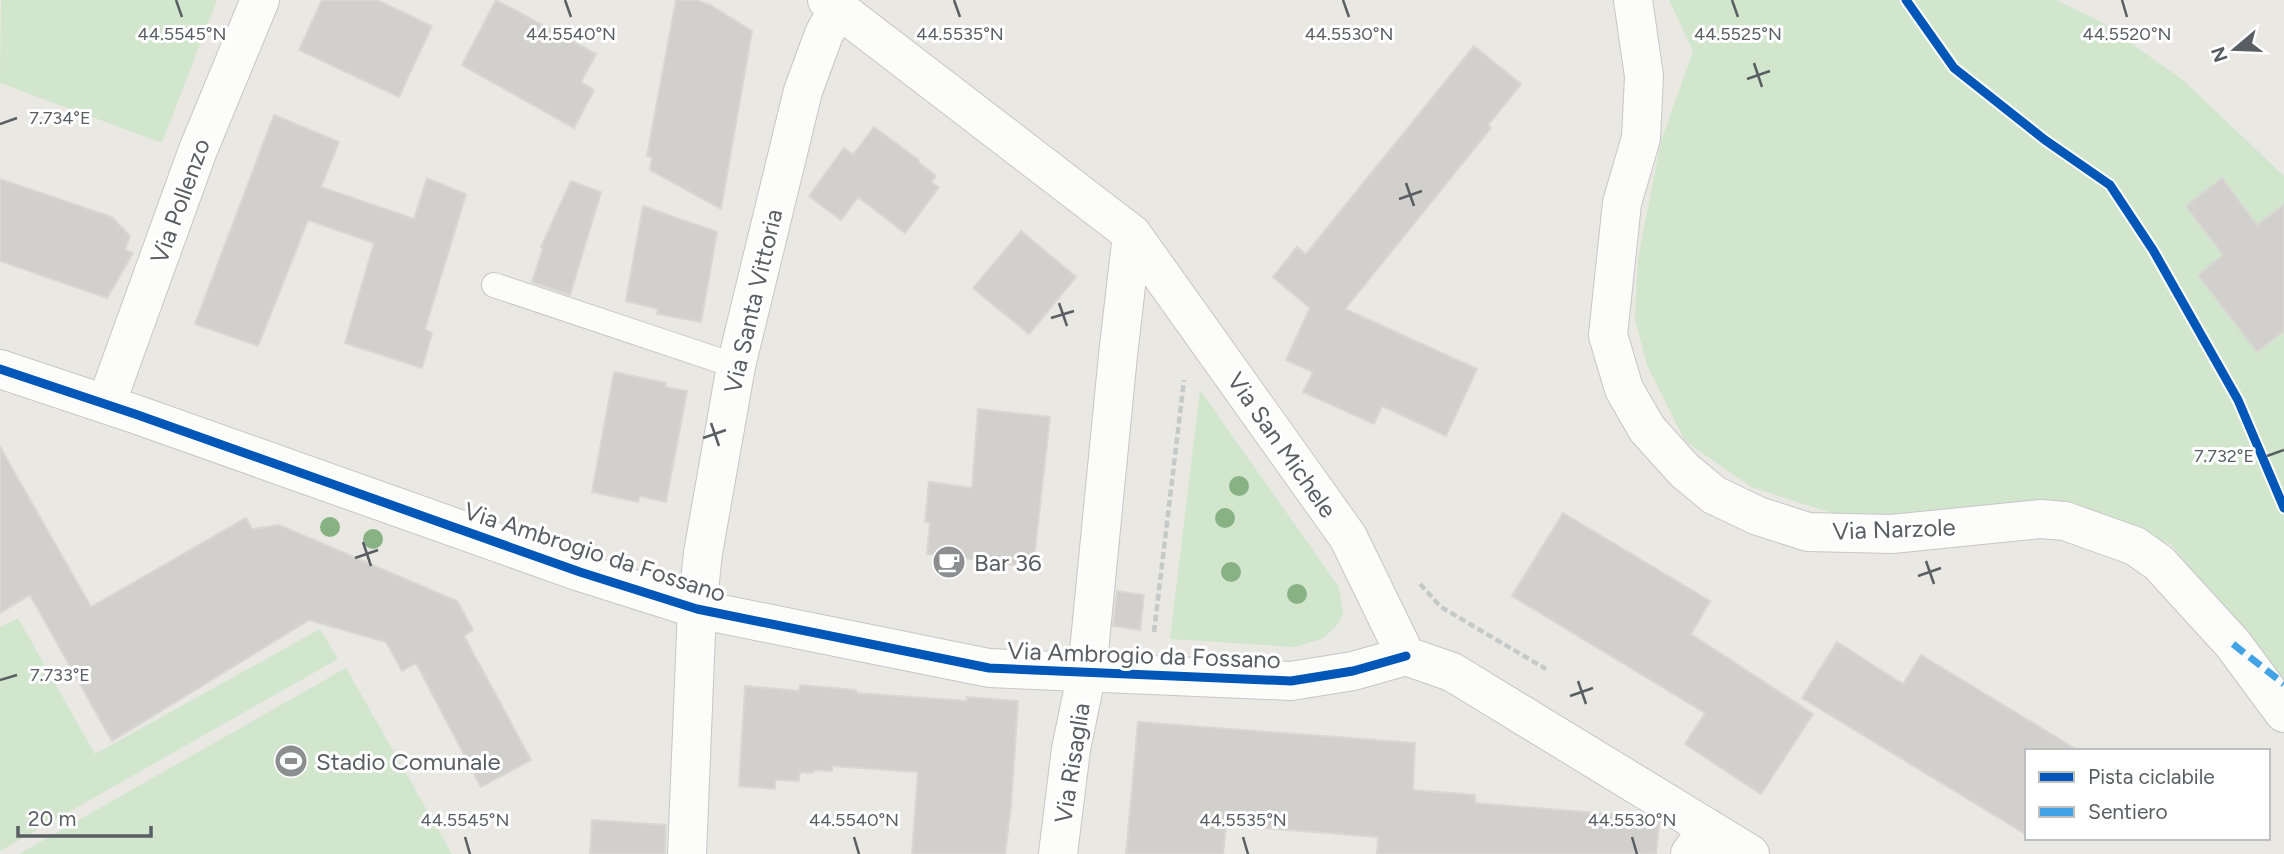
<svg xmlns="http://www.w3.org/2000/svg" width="2284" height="854" font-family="Figtree,sans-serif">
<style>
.green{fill:#d2e6ce}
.building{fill:#d1d0cd;stroke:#d9d7d2;stroke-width:2}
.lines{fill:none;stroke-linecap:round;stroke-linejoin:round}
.lane-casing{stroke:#c6c6c6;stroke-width:26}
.street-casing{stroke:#c6c6c6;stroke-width:40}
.path{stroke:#c4cac7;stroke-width:4.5;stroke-dasharray:7 3.5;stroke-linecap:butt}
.lane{stroke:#fcfcfb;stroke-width:24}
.street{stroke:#fcfcfb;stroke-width:38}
.quiet{stroke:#42a2e6;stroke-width:7;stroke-dasharray:14 7;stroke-linecap:butt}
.cycleway-casing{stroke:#fff;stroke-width:13}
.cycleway{stroke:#0057b8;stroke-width:9}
.tree{fill:#88b283}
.ticks{fill:none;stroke:#595e62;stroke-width:2.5}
.labels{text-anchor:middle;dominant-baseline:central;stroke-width:6;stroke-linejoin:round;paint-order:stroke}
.street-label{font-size:24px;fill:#595e62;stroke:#fff}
.poi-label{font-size:24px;fill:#595e62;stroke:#fff;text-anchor:start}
.ticks-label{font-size:18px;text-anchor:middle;fill:#595e62;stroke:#fff;stroke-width:6;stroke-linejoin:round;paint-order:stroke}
</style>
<rect width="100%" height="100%" fill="#eae8e3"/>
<!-- green -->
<path class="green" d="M 1,0 L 217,0 L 162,143 L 0,83 Z
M 1669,0 L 2056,0 L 2101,22 L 2183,80 L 2284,176 L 2284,688 L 2171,544 L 2058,507 L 1866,524 L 1751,487 L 1685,441 L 1647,365 L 1635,319 L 1638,258 L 1661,141 L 1693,51 Z
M 1200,390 L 1339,587 L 1343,614 L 1337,625 L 1324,638 L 1295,647 L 1170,639 Z
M 18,618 L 95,754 L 320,629 L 338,659 L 0,851 L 0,627 Z
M 346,668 L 452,854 L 19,854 Z"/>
<!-- building -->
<path class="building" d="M 322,0 L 377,0 L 432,26 L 399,97 L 299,50 Z
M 496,0 L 596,54 L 581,82 L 594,90 L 574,128 L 462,65 Z
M 676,0 L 696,0 L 710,5 L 752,31 L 721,209 L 650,170 L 652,157 L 647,156 Z
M 1474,46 L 1521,84 L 1488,125 L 1491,128 L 1345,309 L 1477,369 L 1446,436 L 1382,406 L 1374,424 L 1303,392 L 1313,372 L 1286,360 L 1310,308 L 1273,277 L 1297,247 L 1306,254 Z
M 274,115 L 339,142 L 321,187 L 414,219 L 427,178 L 466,194 L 425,329 L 432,333 L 422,368 L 345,343 L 374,243 L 308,220 L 258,346 L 195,324 Z
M 874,127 L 919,160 L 918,162 L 936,176 L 931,182 L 939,187 L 905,233 L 858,197 L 841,220 L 809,196 L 844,148 L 853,155 Z
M 2222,178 L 2257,225 L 2284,204 L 2284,331 L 2257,352 L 2198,275 L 2223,255 L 2186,206 Z
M 0,179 L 112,217 L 130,236 L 125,250 L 133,253 L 107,298 L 0,261 Z
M 571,181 L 601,192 L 570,295 L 532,282 L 543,248 L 541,247 Z
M 643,206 L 717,232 L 701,322 L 657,314 L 658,309 L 626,301 Z
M 1021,231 L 1076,277 L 1029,334 L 973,288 Z
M 614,372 L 666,383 L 665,387 L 687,391 L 666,502 L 640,496 L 638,502 L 592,492 Z
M 978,409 L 1050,417 L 1033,567 L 927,554 L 930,523 L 925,522 L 929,482 L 972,488 Z
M 0,447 L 91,607 L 246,518 L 252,529 L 279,525 L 457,601 L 473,630 L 464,636 L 531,760 L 481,787 L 416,663 L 402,671 L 386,642 L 309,620 L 112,741 L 30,595 L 0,613 Z
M 1563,513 L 1710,601 L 1691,634 L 1813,714 L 1761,794 L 1685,744 L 1705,713 L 1512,596 Z
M 1117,591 L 1144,595 L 1140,630 L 1113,626 Z
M 1837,642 L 1903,684 L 1921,655 L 2079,751 L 2027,751 L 2027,835 L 1802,698 Z
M 800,685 L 856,690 L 857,693 L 967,701 L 967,697 L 1018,701 L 1011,806 L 1005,854 L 912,854 L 918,772 L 832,766 L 832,771 L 813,770 L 813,773 L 800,772 L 799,781 L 775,780 L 775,789 L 739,786 L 745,686 L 799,691 Z
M 1138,722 L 1415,743 L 1413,790 L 1475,795 L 1475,803 L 1647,817 L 1659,824 L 1656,854 L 1377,854 L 1378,837 L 1226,825 L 1223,854 L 1126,854 Z
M 592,820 L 666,825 L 665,854 L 590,854 Z"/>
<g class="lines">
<defs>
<path id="lane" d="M 494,285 L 736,366"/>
<path id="street" d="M 827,0 L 1132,234 L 1348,537 L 1406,656 L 1452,672 L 1750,854
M 1633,0 L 1644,76 L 1641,138 L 1622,203 L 1608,335 L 1624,389 L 1647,429 L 1685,471 L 1714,495 L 1758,516 L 1808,532 L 1892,534 L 2040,519 L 2065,521 L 2135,546 L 2159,563 L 2233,644 L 2284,713
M 0,369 L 135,414 L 580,572 L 697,609 L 989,668 L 1291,681 L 1353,671 L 1406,656
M 106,404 L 198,150 L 260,0
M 687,854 L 697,609 L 703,553 L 736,366 L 803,91 L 824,34 L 838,9
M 1058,854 L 1071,749 L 1087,672 L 1118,355 L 1132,234
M 1690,854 L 1708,828"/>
</defs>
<!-- lane casing -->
<use href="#lane" class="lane-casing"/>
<!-- street casing -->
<use href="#street" class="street-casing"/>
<!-- path -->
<path class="path" d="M 1420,584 L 1441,607 L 1546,669
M 1154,632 L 1184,380"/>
<!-- lane -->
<use href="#lane" class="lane"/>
<!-- street -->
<use href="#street" class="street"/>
<!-- quiet -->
<path class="quiet" d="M 2233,644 L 2284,684"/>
<defs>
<path id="cycleway" d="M 1906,0 L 1954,68 L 2045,140 L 2110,185 L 2153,250 L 2238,400 L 2284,508
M 0,369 L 135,414 L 580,572 L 697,609 L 989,668 L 1291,681 L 1353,671 L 1406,656"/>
</defs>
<!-- cycleway casing -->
<use href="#cycleway" class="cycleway-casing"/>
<!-- cycleway -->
<use href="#cycleway" class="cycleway"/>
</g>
<!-- trees -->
<g class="tree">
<circle cx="1239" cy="486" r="10"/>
<circle cx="1225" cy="518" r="10"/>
<circle cx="330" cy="527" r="10"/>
<circle cx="373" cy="539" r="10"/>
<circle cx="1231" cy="572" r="10"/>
<circle cx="1297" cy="594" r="10"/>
</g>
<!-- ticks -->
<path class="ticks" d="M 176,0 L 182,17M 565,0 L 571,17M 954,0 L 960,17M 1343,0 L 1349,17M 1732,0 L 1738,17M 2122,0 L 2127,17M 1754,63 L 1762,87M 1747,79 L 1770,71M 0,124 L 17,118M 1406,183 L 1414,206M 1399,199 L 1422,191M 1059,303 L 1067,326M 1051,318 L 1074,311M 711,423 L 719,446M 703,438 L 726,430M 2267,456 L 2284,450M 363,542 L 371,566M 355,558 L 378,550M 1926,561 L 1934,584M 1918,576 L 1941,568M 0,680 L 17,675M 1578,681 L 1586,704M 1570,696 L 1593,688M 465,837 L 470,854M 854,837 L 859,854M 1243,837 L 1248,854M 1632,837 L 1637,854"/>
<!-- icons -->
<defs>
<symbol id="cafe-disc" viewBox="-11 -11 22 22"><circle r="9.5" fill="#8c8e8f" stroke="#fff"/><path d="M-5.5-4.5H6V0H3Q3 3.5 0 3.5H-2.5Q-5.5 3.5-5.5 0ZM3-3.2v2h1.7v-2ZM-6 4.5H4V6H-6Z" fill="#fff"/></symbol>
<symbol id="stadium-disc" viewBox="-11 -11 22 22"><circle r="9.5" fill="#8c8e8f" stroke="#fff"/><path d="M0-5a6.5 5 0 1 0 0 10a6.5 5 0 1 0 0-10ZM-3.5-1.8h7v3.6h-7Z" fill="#fff"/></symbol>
</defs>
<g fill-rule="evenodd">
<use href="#cafe-disc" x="930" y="543" width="38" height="38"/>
<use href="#stadium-disc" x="272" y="742" width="38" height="38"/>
</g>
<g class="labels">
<!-- street labels -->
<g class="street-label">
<text transform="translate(180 201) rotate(-70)">Via Pollenzo</text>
<text transform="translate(753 301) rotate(-77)">Via Santa Vittoria</text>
<text transform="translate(1282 445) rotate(55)">Via San Michele</text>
<text transform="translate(1894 529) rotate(-2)">Via Narzole</text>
<text transform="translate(595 552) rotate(18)">Via Ambrogio da Fossano</text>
<text transform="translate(1144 655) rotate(2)">Via Ambrogio da Fossano</text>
<text transform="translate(1072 763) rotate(-81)">Via Risaglia</text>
</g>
<!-- poi labels -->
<g class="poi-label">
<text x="974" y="562">Bar 36</text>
<text x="316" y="761">Stadio Comunale</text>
</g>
</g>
<g class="ticks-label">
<text x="182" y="40">44.5545°N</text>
<text x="1738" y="40">44.5525°N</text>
<text x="571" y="40">44.5540°N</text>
<text x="960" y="40">44.5535°N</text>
<text x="1349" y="40">44.5530°N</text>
<text x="2127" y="40">44.5520°N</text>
<text x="60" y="124">7.734°E</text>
<text x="2224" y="462">7.732°E</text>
<text x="60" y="681">7.733°E</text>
<text x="465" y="826">44.5545°N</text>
<text x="854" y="826">44.5540°N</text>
<text x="1243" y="826">44.5535°N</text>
<text x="1632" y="826">44.5530°N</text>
</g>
<!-- legend -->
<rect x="2025" y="749" width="245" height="91" fill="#ffffff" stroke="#bdbfc0" stroke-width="2"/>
<rect x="2039" y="772" width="35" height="10" fill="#0057b8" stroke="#bdbfc0" stroke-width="2"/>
<text x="2088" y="784" font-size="21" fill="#595e62">Pista ciclabile</text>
<rect x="2039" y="807" width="35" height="10" fill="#42a2e6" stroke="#bdbfc0" stroke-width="2"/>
<text x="2088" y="819" font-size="21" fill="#595e62">Sentiero</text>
<!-- north arrow -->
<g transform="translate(2235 49) rotate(251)" stroke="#ffffff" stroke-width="5" paint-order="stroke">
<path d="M0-5L12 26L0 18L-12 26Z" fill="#595e62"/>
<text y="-10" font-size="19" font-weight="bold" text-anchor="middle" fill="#595e62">N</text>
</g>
<!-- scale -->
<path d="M18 826v10h133v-10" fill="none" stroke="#595e62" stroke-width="3.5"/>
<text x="28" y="826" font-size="21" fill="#595e62" stroke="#ffffff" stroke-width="5" paint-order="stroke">20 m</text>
</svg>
